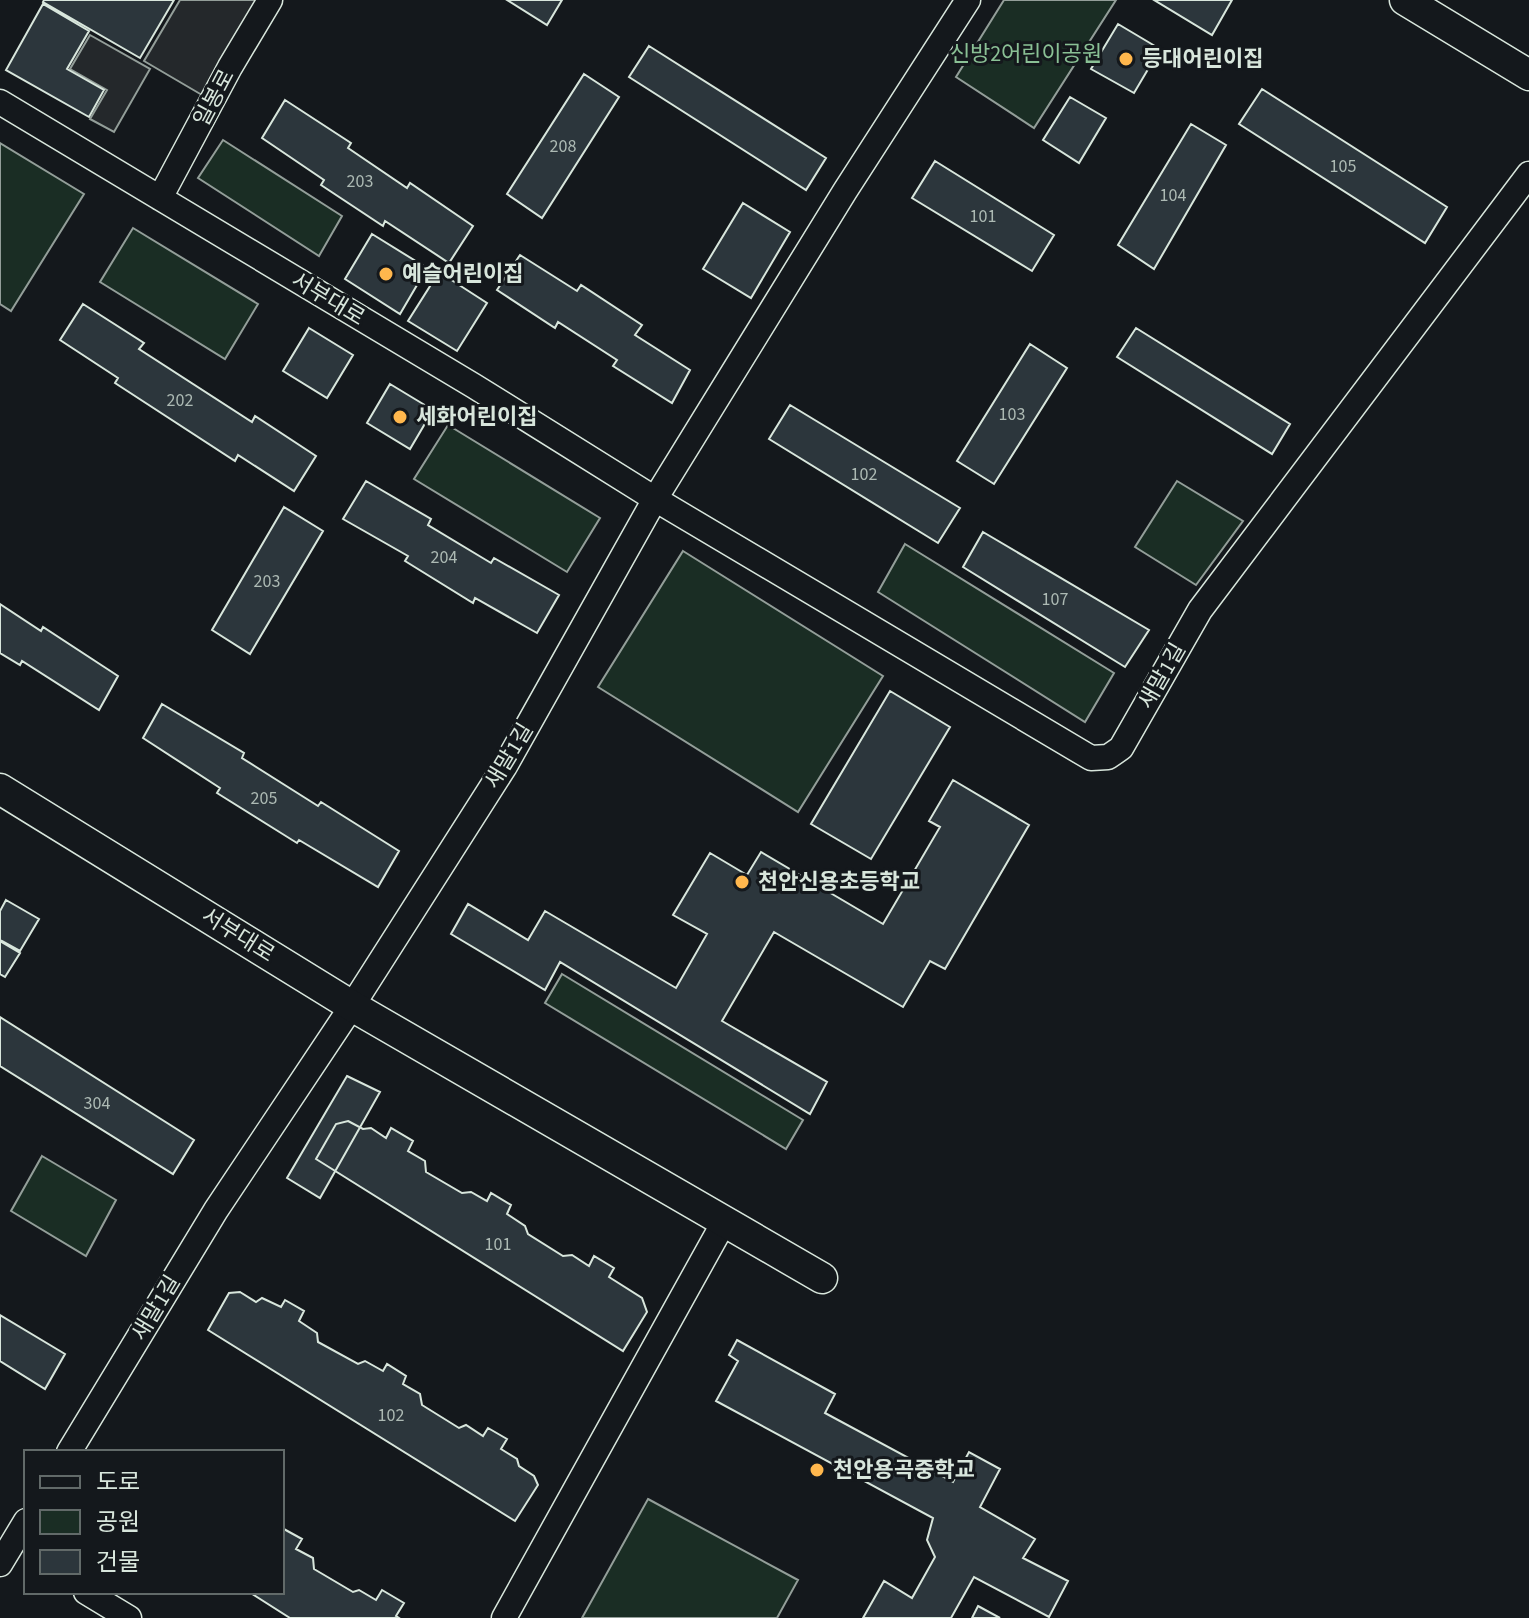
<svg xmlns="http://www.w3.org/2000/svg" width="1529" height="1618" font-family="'Source Sans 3','Noto Sans KR',sans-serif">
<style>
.green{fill:#1a2d24;stroke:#939e99;stroke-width:2}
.parking{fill:#24282b;stroke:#939e99;stroke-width:2}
.building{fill:#2c363c;stroke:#d8e6dc;stroke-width:2}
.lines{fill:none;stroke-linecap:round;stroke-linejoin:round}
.minor-casing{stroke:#d8e6dc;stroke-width:27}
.tertiary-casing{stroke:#d8e6dc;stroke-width:33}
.minor{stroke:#14181c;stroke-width:24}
.tertiary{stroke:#14181c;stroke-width:30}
.poi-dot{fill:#ffb74d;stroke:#14181c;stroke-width:3}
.labels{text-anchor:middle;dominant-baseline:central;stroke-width:6;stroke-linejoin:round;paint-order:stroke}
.number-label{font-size:18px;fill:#adbab4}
.park-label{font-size:22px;fill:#8ac095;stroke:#14181c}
.poi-label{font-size:22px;font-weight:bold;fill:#d8e6dc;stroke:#14181c;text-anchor:start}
.street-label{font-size:22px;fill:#d8e6dc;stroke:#14181c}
</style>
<rect width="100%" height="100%" fill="#14181c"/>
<!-- green -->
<path class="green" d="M 1004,0 L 1116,0 L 1034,128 L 956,77 Z
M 223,140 L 342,216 L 319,256 L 198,178 Z
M 0,143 L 84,194 L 11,311 L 0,304 Z
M 133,228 L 258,304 L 225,359 L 100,282 Z
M 448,425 L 600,518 L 567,572 L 414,479 Z
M 1177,481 L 1243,521 L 1196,585 L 1135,547 Z
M 905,544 L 1114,673 L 1085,722 L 878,592 Z
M 683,551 L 883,676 L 798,812 L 598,687 Z
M 562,974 L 803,1120 L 786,1149 L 545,1003 Z
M 42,1156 L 116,1200 L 86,1256 L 11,1211 Z
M 648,1499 L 798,1580 L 777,1618 L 582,1618 Z"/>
<!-- parking -->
<path class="parking" d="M 180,0 L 258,0 L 202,95 L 144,61 Z
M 90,35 L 150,69 L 114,132 L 90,119 L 107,90 L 70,69 Z"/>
<!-- building -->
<path class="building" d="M 44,0 L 174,0 L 140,58 L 43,2 Z
M 507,0 L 562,0 L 547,25 Z
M 1154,0 L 1232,0 L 1212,35 Z
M 43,4 L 89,31 L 67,69 L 104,90 L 89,117 L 6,70 Z
M 1118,24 L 1160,49 L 1134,93 L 1091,69 Z
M 649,46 L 826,158 L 806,190 L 629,77 Z
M 584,74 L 619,97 L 542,218 L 507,194 Z
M 1262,89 L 1447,207 L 1425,243 L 1239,124 Z
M 1070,97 L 1106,118 L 1079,163 L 1043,140 Z
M 285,100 L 351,143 L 348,148 L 407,188 L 410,183 L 473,226 L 449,263 L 385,221 L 383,226 L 321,185 L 324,180 L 262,138 Z
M 1191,124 L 1226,145 L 1154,269 L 1118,245 Z
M 935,161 L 1054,235 L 1032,271 L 912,198 Z
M 743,203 L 790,232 L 751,298 L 703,269 Z
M 372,234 L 427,268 L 400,314 L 345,279 Z
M 520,255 L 577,291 L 581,285 L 642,325 L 635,335 L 690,370 L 672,403 L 613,366 L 617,360 L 558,322 L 555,328 L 497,290 Z
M 439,272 L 487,303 L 457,351 L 408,321 Z
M 83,304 L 144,343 L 139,349 L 252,422 L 255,416 L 316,456 L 294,491 L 238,455 L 235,461 L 115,383 L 118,378 L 60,340 Z
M 309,328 L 353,355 L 327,398 L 283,371 Z
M 1136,328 L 1290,424 L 1272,454 L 1117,357 Z
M 1030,344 L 1067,368 L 994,484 L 957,461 Z
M 390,384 L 433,410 L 410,449 L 367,423 Z
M 790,405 L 960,508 L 938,543 L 769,439 Z
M 366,481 L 431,519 L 428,525 L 491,563 L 494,558 L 559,595 L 537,633 L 475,598 L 473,603 L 405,561 L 408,556 L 343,519 Z
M 284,507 L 323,531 L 250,654 L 212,630 Z
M 983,532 L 1149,630 L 1125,667 L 963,567 Z
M 0,604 L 41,631 L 43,627 L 118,676 L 99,710 L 22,661 L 20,665 L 0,653 Z
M 890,691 L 950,727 L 871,859 L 811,824 Z
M 162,704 L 244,753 L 242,758 L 318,806 L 321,802 L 399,851 L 378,887 L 299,840 L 297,843 L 217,793 L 220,788 L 143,738 Z
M 953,780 L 1029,825 L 945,969 L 930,961 L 903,1007 L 774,932 L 722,1021 L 827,1082 L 810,1114 L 560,962 L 545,990 L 451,934 L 468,904 L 528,940 L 545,911 L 676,988 L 707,934 L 673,915 L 710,853 L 747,875 L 761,852 L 883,924 L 940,827 L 929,821 Z
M 6,900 L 39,919 L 20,951 L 0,940 L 0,911 Z
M 0,941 L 20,953 L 5,977 L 0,974 Z
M 0,1017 L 194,1140 L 173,1174 L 0,1066 Z
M 347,1076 L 380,1092 L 320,1198 L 287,1178 Z
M 348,1121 L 363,1129 L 371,1128 L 386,1138 L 391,1128 L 413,1141 L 408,1151 L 425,1161 L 426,1172 L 462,1193 L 471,1192 L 487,1201 L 491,1193 L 511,1205 L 507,1214 L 525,1226 L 528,1234 L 563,1256 L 572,1255 L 589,1266 L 594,1256 L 614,1268 L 609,1277 L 642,1298 L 647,1312 L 623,1351 L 316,1159 L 336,1124 Z
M 240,1292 L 256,1302 L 262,1298 L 281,1307 L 285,1300 L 304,1311 L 299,1321 L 317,1333 L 318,1342 L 358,1364 L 365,1361 L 383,1371 L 387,1364 L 406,1376 L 403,1384 L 420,1394 L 422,1405 L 459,1428 L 466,1425 L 483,1436 L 488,1428 L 507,1439 L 501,1449 L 517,1459 L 519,1466 L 534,1476 L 538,1485 L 515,1521 L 208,1330 L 229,1293 Z
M 0,1315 L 65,1354 L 45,1389 L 0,1361 Z
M 737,1340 L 835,1394 L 825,1413 L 953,1482 L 969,1452 L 1000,1469 L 980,1507 L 1035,1539 L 1023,1558 L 1068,1581 L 1049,1617 L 974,1577 L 951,1618 L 863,1618 L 884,1581 L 912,1598 L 935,1557 L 927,1540 L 933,1518 L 716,1401 L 738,1361 L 729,1355 Z
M 282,1528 L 302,1539 L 296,1549 L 313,1558 L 314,1569 L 353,1592 L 359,1590 L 376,1600 L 382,1590 L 404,1603 L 396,1616 L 399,1618 L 290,1618 L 249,1592 L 282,1592 Z
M 978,1606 L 1000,1618 L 972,1618 Z"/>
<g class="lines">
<defs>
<path id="minor" d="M 0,102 L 474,386 L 655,499 L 1091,758 L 1108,757 L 1121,748 L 1200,610 L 1529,174
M 160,198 L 230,67 L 270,0
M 69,1452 L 216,1210 L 352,1006 L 505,766 L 655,499 L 845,191 L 968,0
M 0,1564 L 26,1521
M 86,1592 L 129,1618
M 504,1618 L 724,1222"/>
<path id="tertiary" d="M 1405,0 L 1529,75
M 0,789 L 352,1006 L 822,1278"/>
</defs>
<!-- minor casing -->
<use href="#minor" class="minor-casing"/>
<!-- tertiary casing -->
<use href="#tertiary" class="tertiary-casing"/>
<!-- minor -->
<use href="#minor" class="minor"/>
<!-- tertiary -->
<use href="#tertiary" class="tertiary"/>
</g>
<!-- markers -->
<g class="poi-dot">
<circle cx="1126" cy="59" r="8"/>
<circle cx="386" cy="274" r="8"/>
<circle cx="400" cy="417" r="8"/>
<circle cx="742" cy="882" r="8"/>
<circle cx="817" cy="1470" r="8"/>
</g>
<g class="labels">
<!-- number labels -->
<g class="number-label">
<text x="563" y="146">208</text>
<text x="1343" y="166">105</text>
<text x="360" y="181">203</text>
<text x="1173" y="195">104</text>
<text x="983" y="216">101</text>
<text x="180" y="400">202</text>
<text x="1012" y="414">103</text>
<text x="864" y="474">102</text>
<text x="444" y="557">204</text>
<text x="267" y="581">203</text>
<text x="1055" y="599">107</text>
<text x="264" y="798">205</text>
<text x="97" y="1103">304</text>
<text x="498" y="1244">101</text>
<text x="391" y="1415">102</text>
</g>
<!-- park labels -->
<g class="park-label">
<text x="1026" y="54">신방2어린이공원</text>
</g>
<!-- poi labels -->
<g class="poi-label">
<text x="1142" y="59">등대어린이집</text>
<text x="402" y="274">예슬어린이집</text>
<text x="416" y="417">세화어린이집</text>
<text x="758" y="882">천안신용초등학교</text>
<text x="833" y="1470">천안용곡중학교</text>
</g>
<!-- street labels -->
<g class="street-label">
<text transform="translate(214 98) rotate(-62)">일봉로</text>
<text transform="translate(328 299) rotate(31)">서부대로</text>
<text transform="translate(1162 676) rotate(-60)">새말1길</text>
<text transform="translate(509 756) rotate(-59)">새말1길</text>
<text transform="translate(238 935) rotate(32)">서부대로</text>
<text transform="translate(156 1308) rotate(-59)">새말1길</text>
</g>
</g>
<!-- legend -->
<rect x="24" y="1450" width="260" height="144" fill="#14181c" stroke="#626a69" stroke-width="2"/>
<rect x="40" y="1476" width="40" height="12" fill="#14181c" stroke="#626a69" stroke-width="2"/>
<text x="96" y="1490" font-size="24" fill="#d8e6dc">도로</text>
<rect x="40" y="1510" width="40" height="24" fill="#1a2d24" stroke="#626a69" stroke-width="2"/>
<text x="96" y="1530" font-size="24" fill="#d8e6dc">공원</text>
<rect x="40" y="1550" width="40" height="24" fill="#2c363c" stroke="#626a69" stroke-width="2"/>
<text x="96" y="1570" font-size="24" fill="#d8e6dc">건물</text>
</svg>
